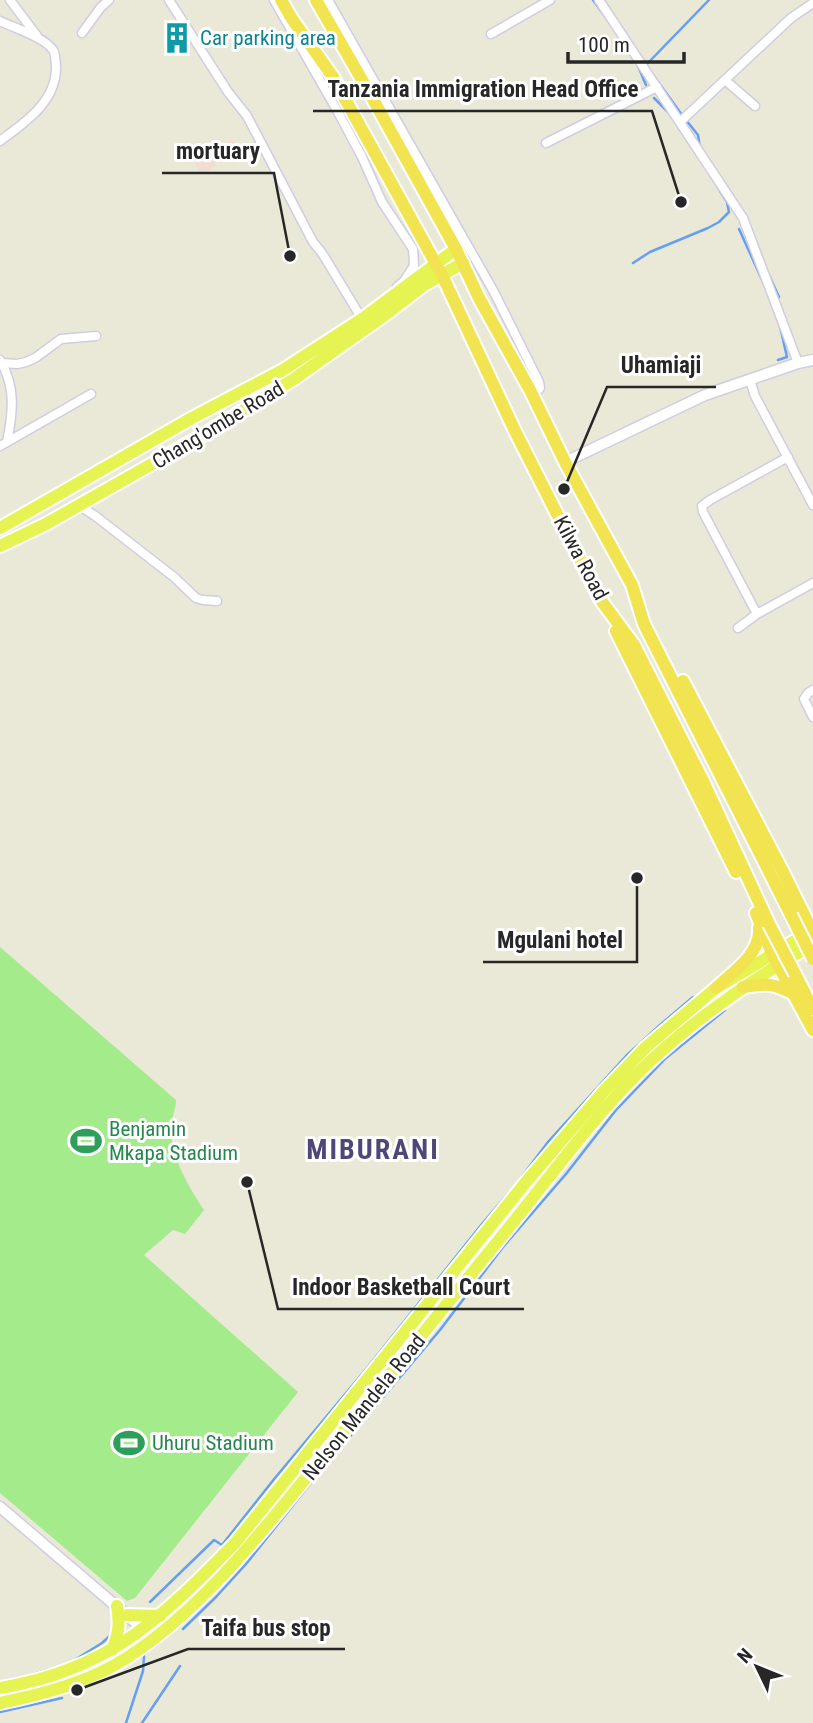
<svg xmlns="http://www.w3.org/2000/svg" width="813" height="1723" font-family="'Roboto Condensed',sans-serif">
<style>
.medical{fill:#f2dcd3}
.pitch{fill:#a4eb8c}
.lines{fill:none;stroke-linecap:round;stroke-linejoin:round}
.stream{stroke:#659ff1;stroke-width:2.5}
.minor-casing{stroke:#cfcde1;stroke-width:11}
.tertiary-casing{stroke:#cfcde1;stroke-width:13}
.primary-casing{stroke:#fff;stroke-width:16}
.trunk-casing{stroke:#fff;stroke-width:16}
.minor{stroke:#fff;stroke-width:8}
.tertiary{stroke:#fff;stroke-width:10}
.primary{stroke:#e5f453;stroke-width:12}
.trunk{stroke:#f2e450;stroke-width:12}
.trunk-bridge-casing{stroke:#fff;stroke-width:16;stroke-linecap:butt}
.trunk-bridge{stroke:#f2e450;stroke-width:12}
.labels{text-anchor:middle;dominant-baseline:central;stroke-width:6;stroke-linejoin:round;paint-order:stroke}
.culture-label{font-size:21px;fill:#0d838f;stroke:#fff;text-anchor:start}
.street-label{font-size:21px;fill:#272727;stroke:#fff}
.leisure-label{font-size:21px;fill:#27864d;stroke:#fff;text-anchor:start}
.district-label{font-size:28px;font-weight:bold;letter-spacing:2px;fill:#4e4778;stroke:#fff}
.leader{fill:none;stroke:#272727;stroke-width:2.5}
.callout-dot{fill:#272727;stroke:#fff;stroke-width:2.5}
.callout-label{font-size:23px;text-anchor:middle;font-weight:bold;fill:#272727;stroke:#fff;stroke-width:6;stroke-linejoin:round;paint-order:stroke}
</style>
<rect width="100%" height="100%" fill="#eae8d7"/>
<!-- medical -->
<path class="medical" d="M 232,139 L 238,149 L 215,163 L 216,165 L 211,168 L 212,169 L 206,173 L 204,170 L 200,172 L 195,163 Z"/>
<!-- pitch -->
<path class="pitch" d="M 0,947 L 176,1100 C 176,1110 171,1118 171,1128 C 170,1155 189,1188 204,1210 L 185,1234 L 173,1230 L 144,1255 L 298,1392 L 135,1598 L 127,1601 L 0,1493 Z"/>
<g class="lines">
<!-- stream -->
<path class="stream" d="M 593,0 L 607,19
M 643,61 L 682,115
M 647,64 L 709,0
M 638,66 L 646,85
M 654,98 L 671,115
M 686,120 L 698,135 L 700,148
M 739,229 L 768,293
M 633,263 L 650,252 L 708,228 L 719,222 L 729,212 L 727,202 L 720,191
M 769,275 L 779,297
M 778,360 L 787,357 L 779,322
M 150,1602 L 214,1540 L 222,1545 L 275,1478 L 367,1368 L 482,1224 L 517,1183 L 548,1142 L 626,1056 L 660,1025 L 693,997
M 183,1629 L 216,1597 L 246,1564 L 314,1479 L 440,1330 L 503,1247 L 566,1174 L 616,1110 L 666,1058 L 725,1010
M 73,1661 L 102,1643 L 113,1633
M 27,1676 L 51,1669
M 0,1712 L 62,1698
M 126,1723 L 143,1671 L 144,1656
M 142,1723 L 180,1666"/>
<defs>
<path id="minor" d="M 10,0 L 37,36
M 169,0 L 228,92 L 247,116 L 313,242 L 322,253 L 362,319
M 274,0 L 338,112 L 362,157 L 382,202 L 413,249 L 414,266 L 404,281 L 397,287
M 328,0 L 494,292 L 539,382 L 540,388 L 533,396
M 599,0 L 743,218 L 798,363
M 0,21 C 14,28 44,37 53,50 C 56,54 55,60 56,66 C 57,101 26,122 0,141
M 82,33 L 101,7 L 109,0
M 491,34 L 550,0
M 725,80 L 755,106
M 680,122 L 791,18 L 813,3
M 546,143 L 657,87
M 0,360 C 16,387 13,412 7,442
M 2,363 L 17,364 L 26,362 L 35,358 L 61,339 L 96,336
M 750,380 L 755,396 L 813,505
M 0,446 L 91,394
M 78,505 L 94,515 L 174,577 L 196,598 L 203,600 L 217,601
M 757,614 L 703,512 L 702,506 L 710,500 L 788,457
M 738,628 L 757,614 L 813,583
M 813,690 L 808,693 L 804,699 L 813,717"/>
<path id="tertiary" d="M 565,462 L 705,395 L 798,363 L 813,360
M 0,1507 L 143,1629 L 153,1639"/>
<path id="primary" d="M 0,528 L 192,418 L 283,370 L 362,319 L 456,249
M 0,546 L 46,524 L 205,434 L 294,379 L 389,312 L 424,285 L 463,263
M 127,1615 L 160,1616
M 112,1650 C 119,1634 120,1623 117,1606
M 0,1688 C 109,1670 161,1619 235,1543 L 526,1182 L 604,1091 L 646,1047 L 716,988 L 810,932
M 0,1703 C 44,1694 90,1682 128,1657 C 204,1607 261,1533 318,1463 C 384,1382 449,1301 515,1220 C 555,1170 594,1117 639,1072 C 691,1021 750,981 813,944"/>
<path id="trunk" d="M 281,0 L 292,19 L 333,77 L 442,275 L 515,431 L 600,599 L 634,645 L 703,781 L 769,924
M 316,0 L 369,92 L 456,249 L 479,298 L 530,390 L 565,462 L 632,585 L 644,624 L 791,915
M 616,631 L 736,872
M 683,681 L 783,872 L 813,933
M 756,913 L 772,954 L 813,1030
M 795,974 L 813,1009
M 743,987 C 767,984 770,982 792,993
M 716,988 C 733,972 761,954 759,928"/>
</defs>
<!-- minor casing -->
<use href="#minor" class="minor-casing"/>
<!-- tertiary casing -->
<use href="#tertiary" class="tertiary-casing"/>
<!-- primary casing -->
<use href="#primary" class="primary-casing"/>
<!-- trunk casing -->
<use href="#trunk" class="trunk-casing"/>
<!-- minor -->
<use href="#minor" class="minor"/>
<!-- tertiary -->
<use href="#tertiary" class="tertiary"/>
<!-- primary -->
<use href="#primary" class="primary"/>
<!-- trunk -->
<use href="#trunk" class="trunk"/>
<defs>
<path id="trunk-bridge" d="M 791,915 L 813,959
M 769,924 L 795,974"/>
</defs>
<!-- trunk-bridge casing -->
<use href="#trunk-bridge" class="trunk-bridge-casing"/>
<!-- trunk-bridge -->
<use href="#trunk-bridge" class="trunk-bridge"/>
</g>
<!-- icons -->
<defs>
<symbol id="building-bare" viewBox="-9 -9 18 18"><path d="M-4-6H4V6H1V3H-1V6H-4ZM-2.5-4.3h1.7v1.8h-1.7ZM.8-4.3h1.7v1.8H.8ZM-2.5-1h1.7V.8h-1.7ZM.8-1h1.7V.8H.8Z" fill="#0f9aa8" stroke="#fff" stroke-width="2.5" paint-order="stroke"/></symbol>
<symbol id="stadium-bare" viewBox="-9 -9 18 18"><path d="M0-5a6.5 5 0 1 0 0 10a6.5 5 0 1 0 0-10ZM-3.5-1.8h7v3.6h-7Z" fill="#2e9e5b" stroke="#fff" stroke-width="2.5" paint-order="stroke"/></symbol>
</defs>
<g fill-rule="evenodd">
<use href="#building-bare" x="155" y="16" width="44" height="44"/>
<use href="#stadium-bare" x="64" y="1119" width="44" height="44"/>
<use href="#stadium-bare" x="107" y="1421" width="44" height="44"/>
</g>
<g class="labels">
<!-- culture labels -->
<g class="culture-label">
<text x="200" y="38">Car parking area</text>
</g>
<!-- street labels -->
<g class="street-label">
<text transform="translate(218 425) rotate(-31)">Chang'ombe Road</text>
<text transform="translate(581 558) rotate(62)">Kilwa Road</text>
<text transform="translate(364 1407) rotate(-51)">Nelson Mandela Road</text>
</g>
<!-- leisure labels -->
<g class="leisure-label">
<text x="109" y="1129">Benjamin<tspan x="109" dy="24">Mkapa Stadium</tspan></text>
<text x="152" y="1443">Uhuru Stadium</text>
</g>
<!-- district labels -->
<g class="district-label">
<text x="373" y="1149">MIBURANI</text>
</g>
</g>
<!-- callouts -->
<path class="leader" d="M681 202L652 111H313M290 256L274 173H162M564 489L607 387H716M637 878L637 962H483M247 1182L278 1309H524M77 1690L188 1649H345"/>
<g class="callout-dot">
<circle cx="681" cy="202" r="7"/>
<circle cx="290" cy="256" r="7"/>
<circle cx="564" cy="489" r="7"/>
<circle cx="637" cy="878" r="7"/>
<circle cx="247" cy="1182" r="7"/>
<circle cx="77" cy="1690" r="7"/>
</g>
<g class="callout-label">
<text x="483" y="97">Tanzania Immigration Head Office</text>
<text x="218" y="159">mortuary</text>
<text x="661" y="373">Uhamiaji</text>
<text x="560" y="948">Mgulani hotel</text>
<text x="401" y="1295">Indoor Basketball Court</text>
<text x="266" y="1636">Taifa bus stop</text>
</g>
<!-- north arrow -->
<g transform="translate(757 1667) rotate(313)" stroke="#ffffff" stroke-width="5" paint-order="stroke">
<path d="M0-5L12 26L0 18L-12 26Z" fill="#272727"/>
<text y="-10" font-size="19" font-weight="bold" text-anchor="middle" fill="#272727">N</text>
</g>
<!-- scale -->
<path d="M568 52v10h116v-10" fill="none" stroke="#272727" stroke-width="3.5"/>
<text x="578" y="52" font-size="21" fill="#272727" stroke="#ffffff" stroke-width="5" paint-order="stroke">100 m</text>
</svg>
